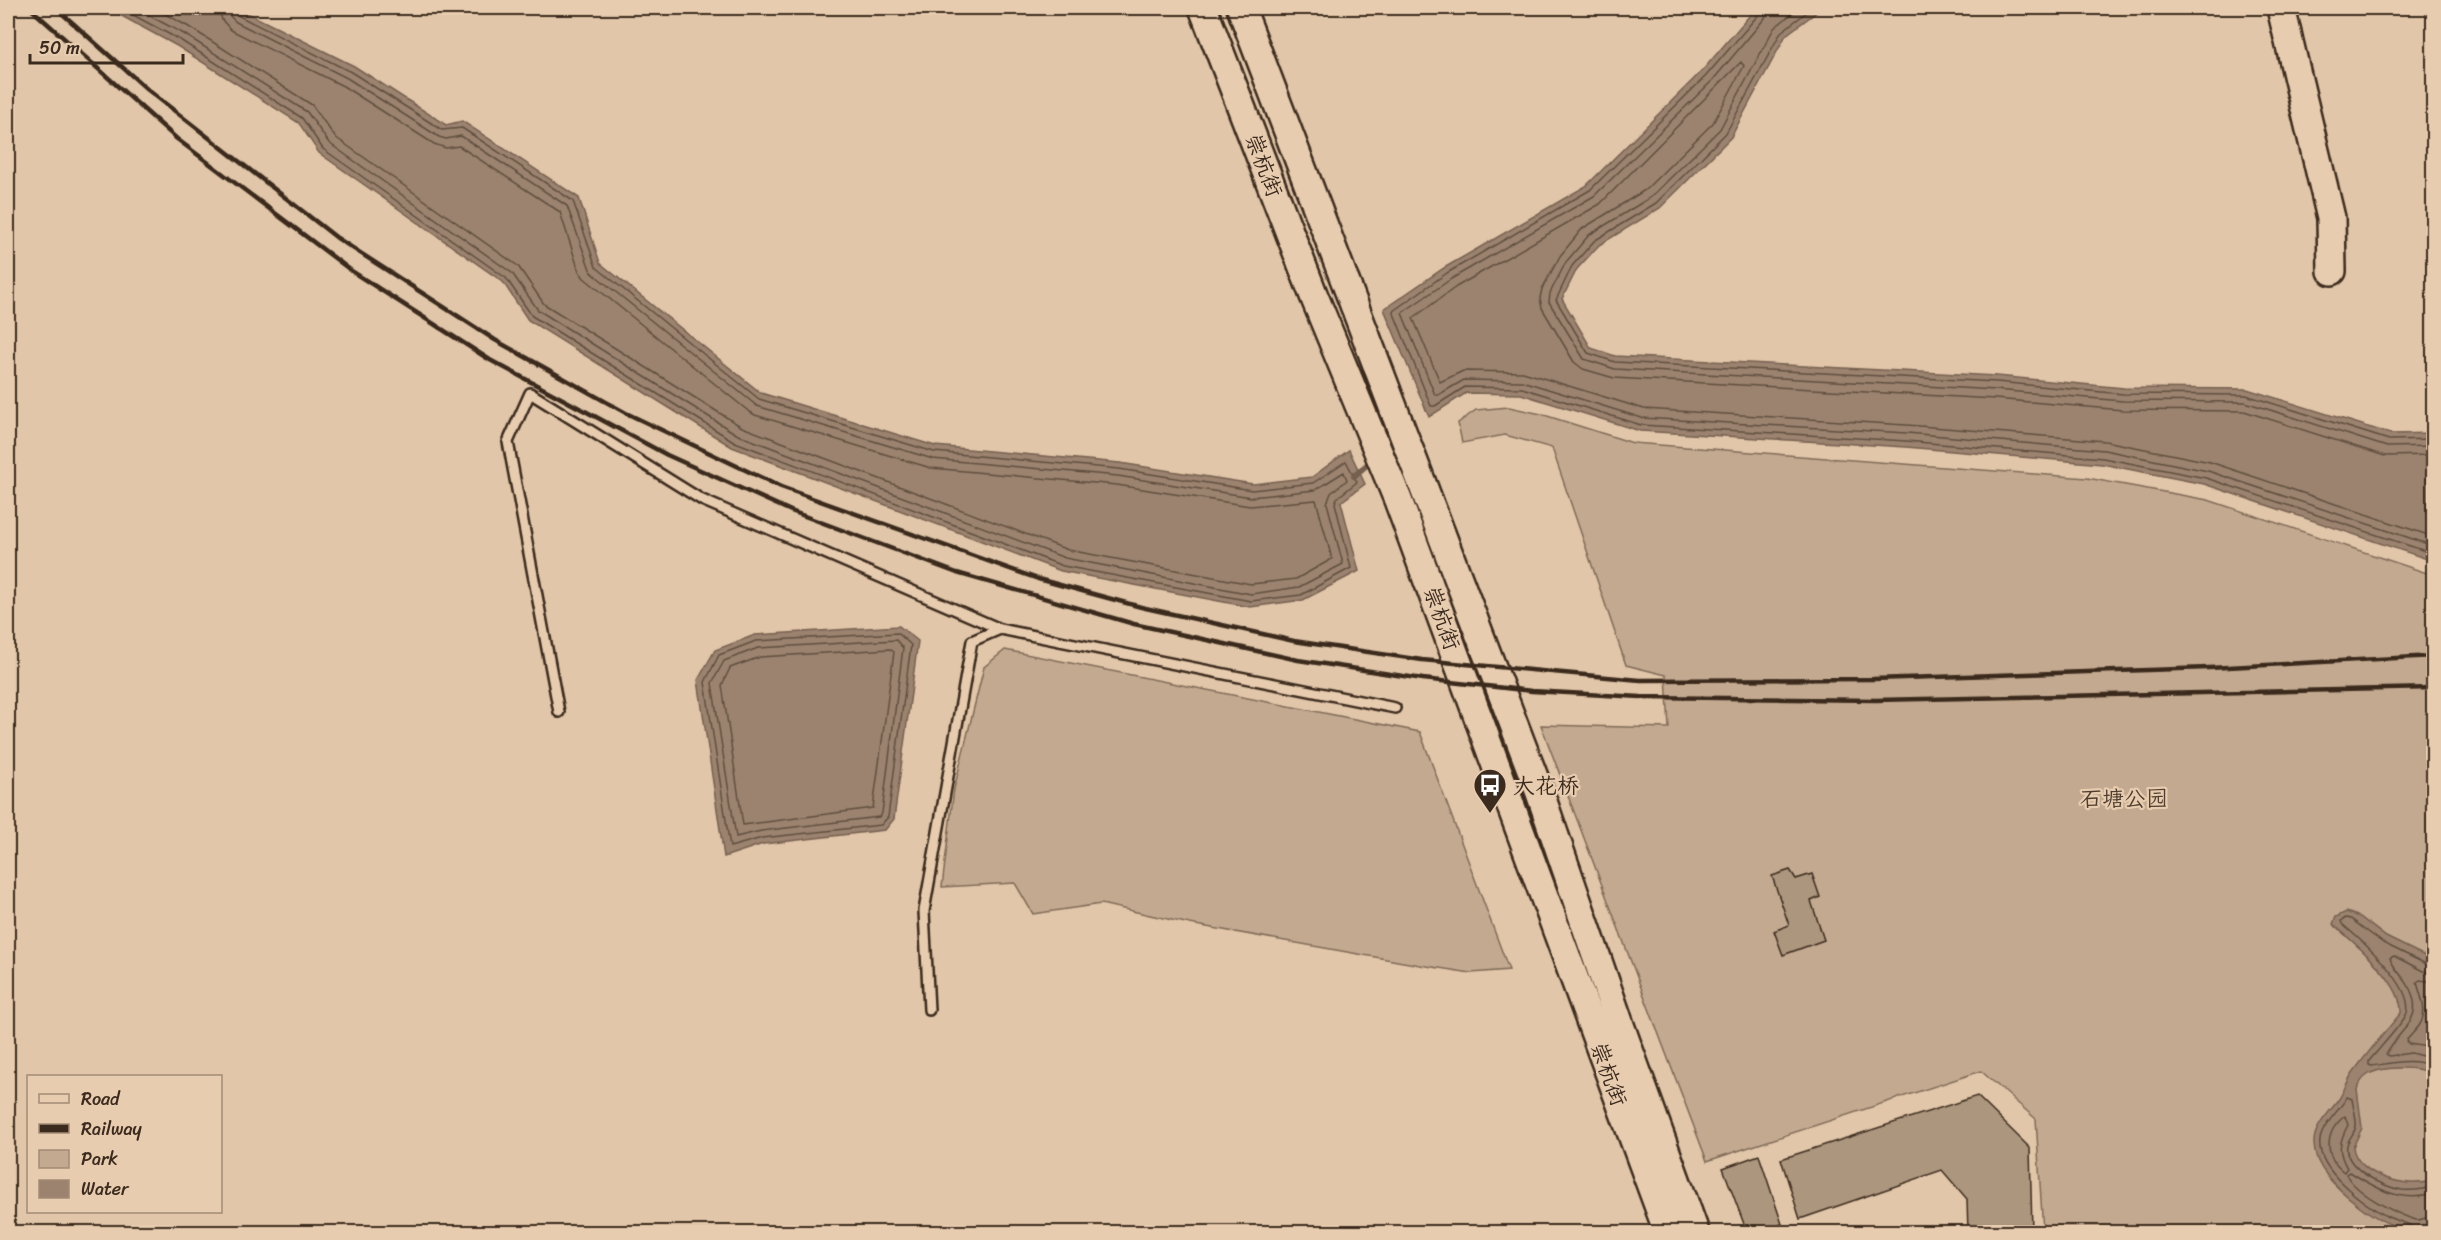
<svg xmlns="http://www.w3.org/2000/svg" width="2441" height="1240" font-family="Sriracha,'LXGW WenKai TC',sans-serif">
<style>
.green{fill:#c3a990;stroke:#7f6a57;stroke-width:1.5}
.water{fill:#9b836f;stroke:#755f4f;stroke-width:1.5}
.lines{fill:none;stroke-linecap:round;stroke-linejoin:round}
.shore{stroke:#614e3e;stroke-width:1.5}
.stream{stroke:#755f4f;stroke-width:6}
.building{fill:#ad967e;stroke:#3b2a1e;stroke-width:1.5}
.lane-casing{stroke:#3b2a1e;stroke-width:14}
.secondary-casing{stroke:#3b2a1e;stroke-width:32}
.lane{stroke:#e8ccaf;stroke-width:9}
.secondary{stroke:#e8ccaf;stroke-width:27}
.rail{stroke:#3b2a1e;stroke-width:4.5}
.labels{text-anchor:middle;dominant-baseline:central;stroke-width:4.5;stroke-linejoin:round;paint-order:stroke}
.street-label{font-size:22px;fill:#3b2a1e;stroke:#e8ccaf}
.poi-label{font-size:22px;fill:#3b2a1e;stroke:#e8ccaf;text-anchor:start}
.park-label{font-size:22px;fill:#4f3d2f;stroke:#e8ccaf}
</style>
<rect width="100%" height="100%" fill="#e1c6a9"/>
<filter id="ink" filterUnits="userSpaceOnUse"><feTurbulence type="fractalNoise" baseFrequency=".0167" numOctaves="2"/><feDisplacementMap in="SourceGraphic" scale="12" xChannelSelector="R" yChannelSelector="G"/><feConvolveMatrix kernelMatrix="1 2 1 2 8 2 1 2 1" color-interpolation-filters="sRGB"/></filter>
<g filter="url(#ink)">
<!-- green -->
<path class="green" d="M 1509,407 L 1541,414 L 1633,443 L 2087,478 L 2208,500 L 2433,575 L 2433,1232 L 2043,1232 L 2036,1119 L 1981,1071 L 1707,1161 L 1541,725 L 1669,728 L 1666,675 L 1626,665 L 1552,448 L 1505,435 L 1462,443 L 1458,423 L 1476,410 Z
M 1005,650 L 1420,732 L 1509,970 L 1471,973 L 1420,965 L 1190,924 L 1101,904 L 1033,914 L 1015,883 L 942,887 L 954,789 L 984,667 Z"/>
<!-- water -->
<path class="water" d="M 107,8 L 237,8 L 354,66 L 446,125 L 462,121 L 579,198 L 600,263 L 761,393 L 935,446 L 1120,463 L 1253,484 L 1312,477 L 1349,450 L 1365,484 L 1341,502 L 1359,571 L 1303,600 L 1250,607 L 1061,571 L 732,447 L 528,320 L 503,282 L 319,153 L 299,123 L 177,46 Z
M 1756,8 L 1822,8 L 1786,35 L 1731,137 L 1660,208 L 1599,245 L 1577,269 L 1562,299 L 1591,348 L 1615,356 L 1997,376 L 2124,388 L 2247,389 L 2391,434 L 2433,433 L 2433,561 L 2204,484 L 2102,464 L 1906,447 L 1640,431 L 1521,394 L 1466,393 L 1429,417 L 1384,309 L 1444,268 L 1586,186 L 1702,71 Z
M 899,626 L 918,641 L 894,819 L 885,830 L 763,844 L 724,857 L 698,680 L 715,650 L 755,635 Z
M 2346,912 L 2360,917 L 2386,937 L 2433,960 L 2433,1074 C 2418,1066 2378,1065 2365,1077 C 2361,1080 2359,1085 2357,1089 L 2362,1128 L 2353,1147 C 2356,1175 2409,1190 2433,1180 L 2433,1229 C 2406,1235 2378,1221 2357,1204 C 2339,1190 2313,1168 2314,1142 C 2314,1126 2331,1111 2339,1099 C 2344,1091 2347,1082 2352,1074 C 2367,1053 2384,1033 2401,1013 C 2403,982 2354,943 2333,924 L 2336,917 Z"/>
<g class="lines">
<!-- shore -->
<path class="shore" d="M 120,8 L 180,40 L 302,118 L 323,149 L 506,278 L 532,316 L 735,442 L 1063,566 L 1251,601 L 1301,595 L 1351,568 L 1335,503 L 1337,498 L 1357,482 L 1346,461 L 1313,483 L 1252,490 L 1119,469 L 934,452 L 759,399 L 596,267 L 573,201 L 462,128 L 442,130 L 351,72 L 239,16 L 236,8
M 135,8 L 184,34 L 307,112 L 329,143 L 512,273 L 538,310 L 738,435 L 1065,558 L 1251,594 L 1299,587 L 1343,564 L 1327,503 L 1331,493 L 1347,480 L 1344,472 L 1315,490 L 1251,497 L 1118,476 L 933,459 L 757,406 L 591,272 L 567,206 L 461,136 L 446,139 L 439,137 L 347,78 L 236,22 L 230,16 L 228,8
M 154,8 L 189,27 L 312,105 L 335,137 L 518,266 L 544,304 L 742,427 L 1068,550 L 1251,584 L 1296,579 L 1332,559 L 1316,500 L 1250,506 L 1117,485 L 931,468 L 755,415 L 747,410 L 584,278 L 579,271 L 560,212 L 459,146 L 446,148 L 434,144 L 343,86 L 231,30 L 222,20 L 219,8
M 1760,8 L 1759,14 L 1706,76 L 1590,190 L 1447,273 L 1393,311 L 1431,406 L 1435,406 L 1465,387 L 1522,388 L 1641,425 L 1906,441 L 2103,458 L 2206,478 L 2434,554
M 1768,8 L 1765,18 L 1712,81 L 1594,196 L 1451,279 L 1402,313 L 1435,395 L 1438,395 L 1464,380 L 1522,381 L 1642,418 L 1907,433 L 2104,450 L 2208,471 L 2434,546
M 1799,8 L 1774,28 L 1720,129 L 1651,197 L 1589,235 L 1566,262 L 1550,293 L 1549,302 L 1584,359 L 1615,369 L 1996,390 L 2123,401 L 2245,402 L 2387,447 L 2434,446
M 1812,8 L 1781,32 L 1726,133 L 1656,203 L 1594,241 L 1572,266 L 1556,300 L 1588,353 L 1615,362 L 1997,382 L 2123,394 L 2246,395 L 2389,440 L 2434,439
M 2434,455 L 2385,456 L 2244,411 L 2123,410 L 1995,399 L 1614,378 L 1583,369 L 1574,362 L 1542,308 L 1540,298 L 1542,289 L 1560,256 L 1582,229 L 1645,190 L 1713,123 L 1744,66 L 1741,62 L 1600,204 L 1456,287 L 1413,318 L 1440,382 L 1463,371 L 1523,372 L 1644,409 L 1907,425 L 2105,441 L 2210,462 L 2434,537
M 898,633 L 911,645 L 888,817 L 881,825 L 762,838 L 730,847 L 705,682 L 719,655 L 756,641 Z
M 896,640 L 903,648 L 882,813 L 879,817 L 761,831 L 736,837 L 712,683 L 724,661 L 758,648 Z
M 890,649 L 894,652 L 873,808 L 743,825 L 722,685 L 730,668 L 760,657 Z
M 2434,965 L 2426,964 L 2383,943 L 2351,919 L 2346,918 L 2341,921 L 2342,924 C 2361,940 2414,986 2407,1013 C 2405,1021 2376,1052 2369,1061 L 2369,1065 L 2372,1066 C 2392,1063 2415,1057 2434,1067
M 2434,973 L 2423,971 L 2394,956 L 2390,958 C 2392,967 2403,976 2408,985 C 2427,1020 2400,1027 2386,1054 L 2389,1056 L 2411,1053 L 2434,1059
M 2434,982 L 2420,980 L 2417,982 C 2420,996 2429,1011 2419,1026 C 2415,1031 2410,1036 2406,1041 L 2409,1044 L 2434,1048
M 2345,1116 L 2348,1125 C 2339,1142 2337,1151 2347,1168 L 2344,1172 C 2323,1156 2325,1131 2345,1116 Z
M 2434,1194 C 2401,1203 2377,1189 2350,1172 L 2346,1174 C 2355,1193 2396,1214 2416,1220 C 2420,1221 2428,1216 2434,1216
M 2413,1232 L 2410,1225 C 2403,1222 2395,1220 2388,1217 C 2365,1205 2316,1170 2320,1140 C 2322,1125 2340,1110 2347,1097 L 2352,1099 C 2353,1107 2357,1118 2356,1126 C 2354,1136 2345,1140 2347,1152 C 2351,1171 2384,1187 2402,1190 C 2413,1191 2423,1190 2434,1186"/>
<!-- stream -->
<path class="stream" d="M 1354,476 L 1370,462"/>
</g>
<!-- building -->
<path class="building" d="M 1790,870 L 1796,879 L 1812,874 L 1820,897 L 1811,901 L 1824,940 L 1783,955 L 1774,931 L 1789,925 L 1772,876 Z
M 1977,1096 L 2030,1148 L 2032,1232 L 1968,1232 L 1967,1199 L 1942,1170 L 1800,1219 L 1781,1159 Z
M 1759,1155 L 1782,1224 L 1758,1232 L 1747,1232 L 1723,1168 Z"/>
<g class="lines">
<defs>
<path id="lane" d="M 559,712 L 508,442 L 530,393 L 702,500 L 1000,629
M 929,1010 L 924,911 L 972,641 L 1000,629 L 1395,708"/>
<path id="secondary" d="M 1203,8 L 1314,296 L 1398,500 L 1668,1232
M 1241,8 L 1540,793 L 1621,1028 L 1695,1232
M 2281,8 L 2331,218 L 2332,271"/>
</defs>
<!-- lane casing -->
<use href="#lane" class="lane-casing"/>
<!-- secondary casing -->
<use href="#secondary" class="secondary-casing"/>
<!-- lane -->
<use href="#lane" class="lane"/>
<!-- secondary -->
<use href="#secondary" class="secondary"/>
<!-- rail -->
<path class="rail" d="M 30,8 L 177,139 L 353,272 L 490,360 L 667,455 L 791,511 L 957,573 L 1134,624 L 1298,660 L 1423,679 L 1532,691 L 1641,697 L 1875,700 L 2434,688
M 56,8 L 148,90 L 337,238 L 495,340 L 626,413 L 781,487 L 1038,579 L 1141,607 L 1294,641 L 1422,660 L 1640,680 L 1873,679 L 2209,668 L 2434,656"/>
</g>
</g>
<!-- icons -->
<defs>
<symbol id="bus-pin" viewBox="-11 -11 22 30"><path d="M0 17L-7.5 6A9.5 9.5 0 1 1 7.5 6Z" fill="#3b2a1e" stroke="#e8ccaf"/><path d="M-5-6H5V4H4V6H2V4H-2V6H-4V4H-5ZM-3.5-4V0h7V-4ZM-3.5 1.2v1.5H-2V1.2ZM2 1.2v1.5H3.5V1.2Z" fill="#fff"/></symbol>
</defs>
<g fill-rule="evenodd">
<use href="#bus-pin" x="1471" y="766" width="38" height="52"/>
</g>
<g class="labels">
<!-- street labels -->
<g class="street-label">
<text transform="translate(1264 165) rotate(69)">崇杭街</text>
<text transform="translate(1442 618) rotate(70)">崇杭街</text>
<text transform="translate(1609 1074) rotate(70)">崇杭街</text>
</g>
<!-- poi labels -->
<g class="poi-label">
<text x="1513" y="785">大花桥</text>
</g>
<!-- park labels -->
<g class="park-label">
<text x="2124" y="798">石塘公园</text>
</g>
</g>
<!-- margin -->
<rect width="2441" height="1240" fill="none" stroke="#e8ccaf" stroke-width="30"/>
<rect x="15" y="15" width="2411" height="1210" fill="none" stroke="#3b2a1e" stroke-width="2" filter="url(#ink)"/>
<!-- legend -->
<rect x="27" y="1075" width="195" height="138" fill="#e8ccaf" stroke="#a38b75" stroke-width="1.5"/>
<rect x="39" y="1094" width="30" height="9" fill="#e8ccaf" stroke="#a38b75" stroke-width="1.5"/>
<text x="81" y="1105" font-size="18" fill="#3b2a1e">Road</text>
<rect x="39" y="1124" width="30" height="9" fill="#3b2a1e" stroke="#a38b75" stroke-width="1.5"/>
<text x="81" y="1135" font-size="18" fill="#3b2a1e">Railway</text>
<rect x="39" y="1150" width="30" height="18" fill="#c3a990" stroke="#a38b75" stroke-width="1.5"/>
<text x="81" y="1165" font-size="18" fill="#3b2a1e">Park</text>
<rect x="39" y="1180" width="30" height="18" fill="#9b836f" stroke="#a38b75" stroke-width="1.5"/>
<text x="81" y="1195" font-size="18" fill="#3b2a1e">Water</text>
<!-- scale -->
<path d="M30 54v9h153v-9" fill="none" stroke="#3b2a1e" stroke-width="3"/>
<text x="39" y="54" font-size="18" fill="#3b2a1e" stroke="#e8ccaf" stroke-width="4.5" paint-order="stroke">50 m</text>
</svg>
